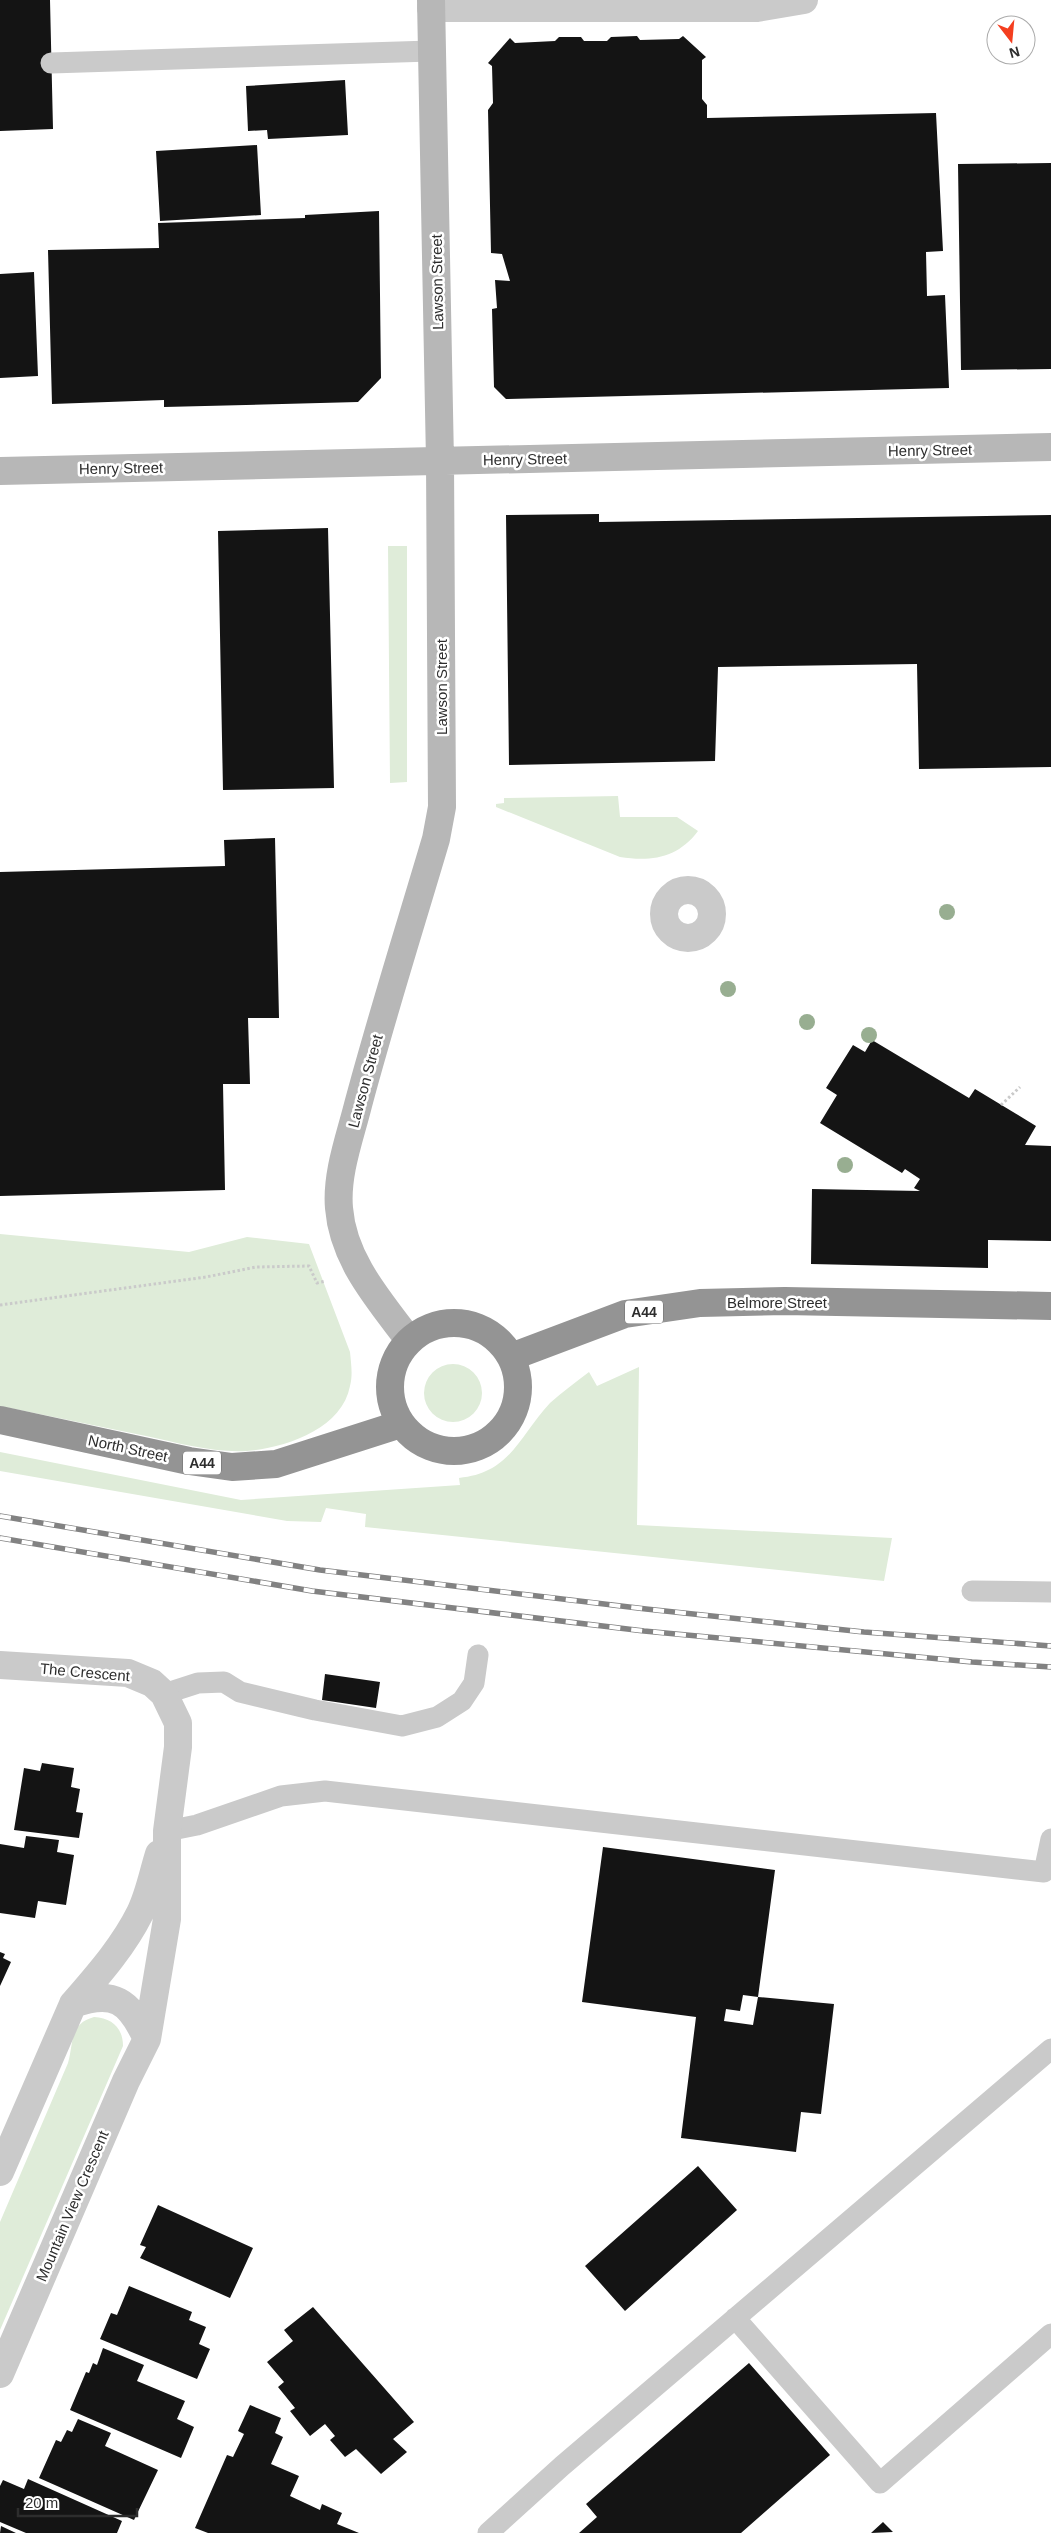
<svg xmlns="http://www.w3.org/2000/svg" width="1051" height="2533" font-family="Arial,sans-serif">
<style>
.green{fill:#dfecd9}
.building{fill:#141414}
.lines{fill:none;stroke-linecap:round;stroke-linejoin:round}
.path{stroke:#cacaca;stroke-width:3;stroke-dasharray:2.5 2.5;stroke-linecap:butt}
.lane{stroke:#cacaca;stroke-width:21}
.street{stroke:#cacaca;stroke-width:28}
.secondary{stroke:#b7b7b7;stroke-width:28}
.highway{stroke:#949494;stroke-width:28}
.rail-casing{stroke:#828282;stroke-width:5.5}
.rail{stroke:#fff;stroke-width:4;stroke-dasharray:11;stroke-linecap:butt}
.tree{fill:#98ae91}
.labels{text-anchor:middle;dominant-baseline:central;stroke-width:5;stroke-linejoin:round;paint-order:stroke}
.shield{fill:#fff;stroke:#6c6c6c;stroke-width:1}
.shield-label{font-size:14px;font-weight:bold;fill:#2d2d2d}
.street-label{font-size:15px;fill:#2d2d2d;stroke:#fff}
</style>
<rect width="100%" height="100%" fill="#fff"/>
<!-- green -->
<path class="green" d="M 388,546 L 407,546 L 407,782 L 390,783 Z
M 618,796 L 620,817 L 677,817 L 698,831 C 678,858 651,862 620,857 L 496,807 L 496,804 L 504,803 L 504,798 Z
M 0,1234 L 189,1252 L 247,1237 L 309,1244 L 350,1352 C 351,1363 353,1375 350,1386 C 342,1429 285,1448 247,1451 C 213,1453 179,1443 146,1436 C 97,1426 49,1416 0,1406 Z
M424 1393a29 29 0 1 1 58 0a29 29 0 1 1-58 0Z
M 639,1367 L 637,1525 L 892,1538 L 884,1581 L 365,1527 L 366,1514 L 326,1508 L 321,1522 L 287,1521 L 0,1471 L 0,1452 L 241,1500 L 460,1485 L 459,1478 C 511,1473 519,1436 550,1403 C 562,1392 576,1382 589,1372 L 597,1386 Z
M 94,2017 C 112,2018 123,2028 123,2046 L 0,2330 L 0,2222 L 68,2063 C 74,2042 69,2024 94,2017 Z"/>
<!-- building -->
<path class="building" d="M 0,0 L 50,0 L 53,129 L 0,131 Z
M 637,36 L 640,40 L 679,39 L 683,36 L 706,57 L 702,60 L 702,99 L 707,105 L 707,118 L 936,113 L 943,251 L 926,252 L 927,296 L 945,295 L 949,388 L 506,399 L 494,387 L 492,309 L 497,308 L 495,280 L 510,281 L 502,254 L 491,253 L 488,110 L 493,103 L 492,66 L 488,63 L 510,38 L 515,43 L 555,41 L 559,37 L 581,37 L 584,41 L 607,41 L 611,37 Z
M 345,80 L 348,135 L 268,139 L 267,130 L 248,131 L 246,86 Z
M 257,145 L 261,215 L 160,221 L 156,151 Z
M 1051,163 L 1051,369 L 961,370 L 958,164 Z
M 379,211 L 381,378 L 358,402 L 164,407 L 164,400 L 52,404 L 48,250 L 159,248 L 158,223 L 305,218 L 305,215 Z
M 34,272 L 38,376 L 0,378 L 0,274 Z
M 599,514 L 599,522 L 1051,515 L 1051,767 L 919,769 L 917,664 L 718,667 L 715,761 L 509,765 L 506,515 Z
M 328,528 L 334,788 L 223,790 L 218,531 Z
M 275,838 L 279,1018 L 248,1018 L 250,1084 L 223,1084 L 225,1190 L 0,1196 L 0,872 L 225,866 L 224,840 Z
M 872,1040 L 969,1098 L 975,1089 L 1036,1126 L 1025,1145 L 1051,1146 L 1051,1241 L 988,1240 L 988,1268 L 811,1264 L 812,1189 L 920,1191 L 914,1188 L 920,1179 L 905,1169 L 902,1173 L 820,1123 L 837,1095 L 826,1088 L 853,1045 L 865,1052 Z
M 325,1674 L 380,1682 L 376,1708 L 322,1700 Z
M 42,1763 L 74,1768 L 71,1787 L 80,1789 L 76,1812 L 83,1813 L 79,1838 L 14,1830 L 24,1768 L 40,1771 Z
M 26,1836 L 59,1840 L 57,1852 L 74,1855 L 66,1905 L 38,1901 L 35,1918 L 0,1913 L 0,1844 L 24,1848 Z
M 603,1847 L 775,1870 L 758,1997 L 743,1995 L 740,2011 L 726,2009 L 724,2021 L 753,2025 L 758,1997 L 834,2004 L 821,2114 L 801,2112 L 796,2152 L 681,2138 L 696,2017 L 582,2002 Z
M 0,1952 L 5,1954 L 3,1958 L 11,1962 L 0,1986 Z
M 698,2166 L 737,2210 L 625,2311 L 585,2266 Z
M 158,2205 L 253,2248 L 230,2298 L 140,2258 L 146,2247 L 140,2245 Z
M 129,2286 L 192,2312 L 189,2320 L 206,2327 L 199,2344 L 210,2349 L 197,2379 L 100,2339 L 111,2313 L 117,2315 Z
M 313,2307 L 414,2422 L 393,2439 L 407,2452 L 381,2474 L 356,2449 L 345,2457 L 330,2440 L 335,2436 L 325,2424 L 310,2436 L 290,2411 L 295,2408 L 278,2387 L 284,2382 L 267,2362 L 293,2341 L 284,2330 Z
M 103,2348 L 144,2365 L 137,2381 L 185,2401 L 177,2419 L 194,2427 L 181,2458 L 70,2410 L 86,2372 L 89,2373 L 93,2363 L 97,2365 Z
M 749,2363 L 830,2455 L 741,2533 L 579,2533 L 597,2517 L 586,2504 Z
M 250,2405 L 281,2418 L 275,2433 L 283,2437 L 271,2464 L 299,2476 L 290,2496 L 320,2510 L 322,2504 L 342,2513 L 337,2524 L 359,2533 L 208,2533 L 195,2528 L 227,2455 L 233,2457 L 244,2434 L 238,2431 Z
M 78,2419 L 111,2433 L 105,2446 L 158,2470 L 134,2520 L 39,2478 L 56,2440 L 61,2442 L 67,2430 L 72,2432 Z
M 28,2479 L 122,2521 L 117,2533 L 26,2533 L 0,2522 L 0,2486 L 3,2480 L 24,2489 Z
M 883,2522 L 893,2532 L 871,2533 Z
M 1,2526 L 16,2533 L 0,2533 Z"/>
<g class="lines">
<!-- path -->
<path class="path" d="M 1001,1105 L 1020,1087
M 0,1305 L 206,1277 L 256,1267 L 309,1266 L 317,1283 L 326,1281"/>
<!-- lane -->
<path class="lane" d="M 51,63 L 431,51
M 972,1591 L 1051,1592
M 164,1694 L 198,1683 L 224,1682 L 240,1692 L 315,1710 L 402,1726 L 437,1717 L 462,1701 L 474,1683 L 478,1655
M 167,1831 L 197,1825 L 281,1796 L 325,1791 L 1044,1872 L 1051,1839
M 735,2318 L 880,2483 L 1051,2334
M 488,2533 L 562,2466 L 1051,2049"/>
<!-- street -->
<path class="street" d="M 431,8 L 757,8 L 804,0
M664 914a24 24 0 1 1 48 0a24 24 0 1 1-48 0Z
M 0,1665 L 128,1673 L 152,1683 L 164,1694 L 178,1723 L 178,1747 L 167,1831 L 167,1919 L 147,2039 L 126,2081 L 0,2374
M 73,2004 C 98,1975 123,1947 140,1913 C 149,1895 153,1873 159,1854
M 0,2172 L 73,2004 C 114,1990 129,2000 147,2039"/>
<!-- secondary -->
<path class="secondary" d="M 0,471 L 1051,447
M 409,1340 C 379,1300 343,1260 339,1208 C 336,1174 350,1137 358,1105 C 382,1015 410,927 436,839 L 442,807 L 440,461 L 431,0"/>
<!-- highway -->
<path class="highway" d="M390 1387a64 64 0 1 1 128 0a64 64 0 1 1-128 0Z
M 511,1357 L 625,1314 L 700,1303 L 785,1301 L 1051,1306
M 0,1420 L 189,1461 L 232,1467 L 276,1464 L 401,1424"/>
<defs>
<path id="rail" d="M 0,1516 L 320,1570 L 646,1609 L 864,1632 L 1051,1646
M 0,1538 L 312,1591 L 644,1631 L 972,1662 L 1051,1667"/>
</defs>
<!-- rail casing -->
<use href="#rail" class="rail-casing"/>
<!-- rail -->
<use href="#rail" class="rail"/>
</g>
<!-- trees -->
<g class="tree">
<circle cx="947" cy="912" r="8"/>
<circle cx="728" cy="989" r="8"/>
<circle cx="807" cy="1022" r="8"/>
<circle cx="869" cy="1035" r="8"/>
<circle cx="845" cy="1165" r="8"/>
</g>
<g class="labels">
<!-- shield labels -->
<g class="shield">
<rect x="625" y="1300.5" width="38" height="23" rx="4"/>
<rect x="183" y="1451.5" width="38" height="23" rx="4"/>
</g>
<g class="shield-label">
<text x="644" y="1312">A44</text>
<text x="202" y="1463">A44</text>
</g>
<!-- street labels -->
<g class="street-label">
<text transform="translate(437 282) rotate(-91)">Lawson Street</text>
<text transform="translate(930 450) rotate(-1)">Henry Street</text>
<text transform="translate(525 459) rotate(-1)">Henry Street</text>
<text transform="translate(121 468) rotate(-1)">Henry Street</text>
<text transform="translate(441 687) rotate(-90)">Lawson Street</text>
<text transform="translate(365 1081) rotate(-75)">Lawson Street</text>
<text x="777" y="1302">Belmore Street</text>
<text transform="translate(128 1448) rotate(12)">North Street</text>
<text transform="translate(85 1672) rotate(5)">The Crescent</text>
<text transform="translate(72 2206) rotate(-67)">Mountain View Crescent</text>
</g>
</g>
<!-- north arrow -->
<g transform="translate(1011 40) rotate(164)"><circle r="24" fill="#ffffff" stroke="#ababab"/>
<path d="M0-4L9 19L0 12L-9 19Z" fill="#f43e1f"/>
<text y="-8" font-size="14" font-weight="bold" text-anchor="middle" fill="#2d2d2d">N</text>
</g>
<!-- scale -->
<path d="M18 2508v8h119v-8" fill="none" stroke="#2d2d2d" stroke-width="2.5"/>
<text x="25" y="2508" font-size="15" fill="#2d2d2d" stroke="#ffffff" stroke-width="4" paint-order="stroke">20 m</text>
</svg>
